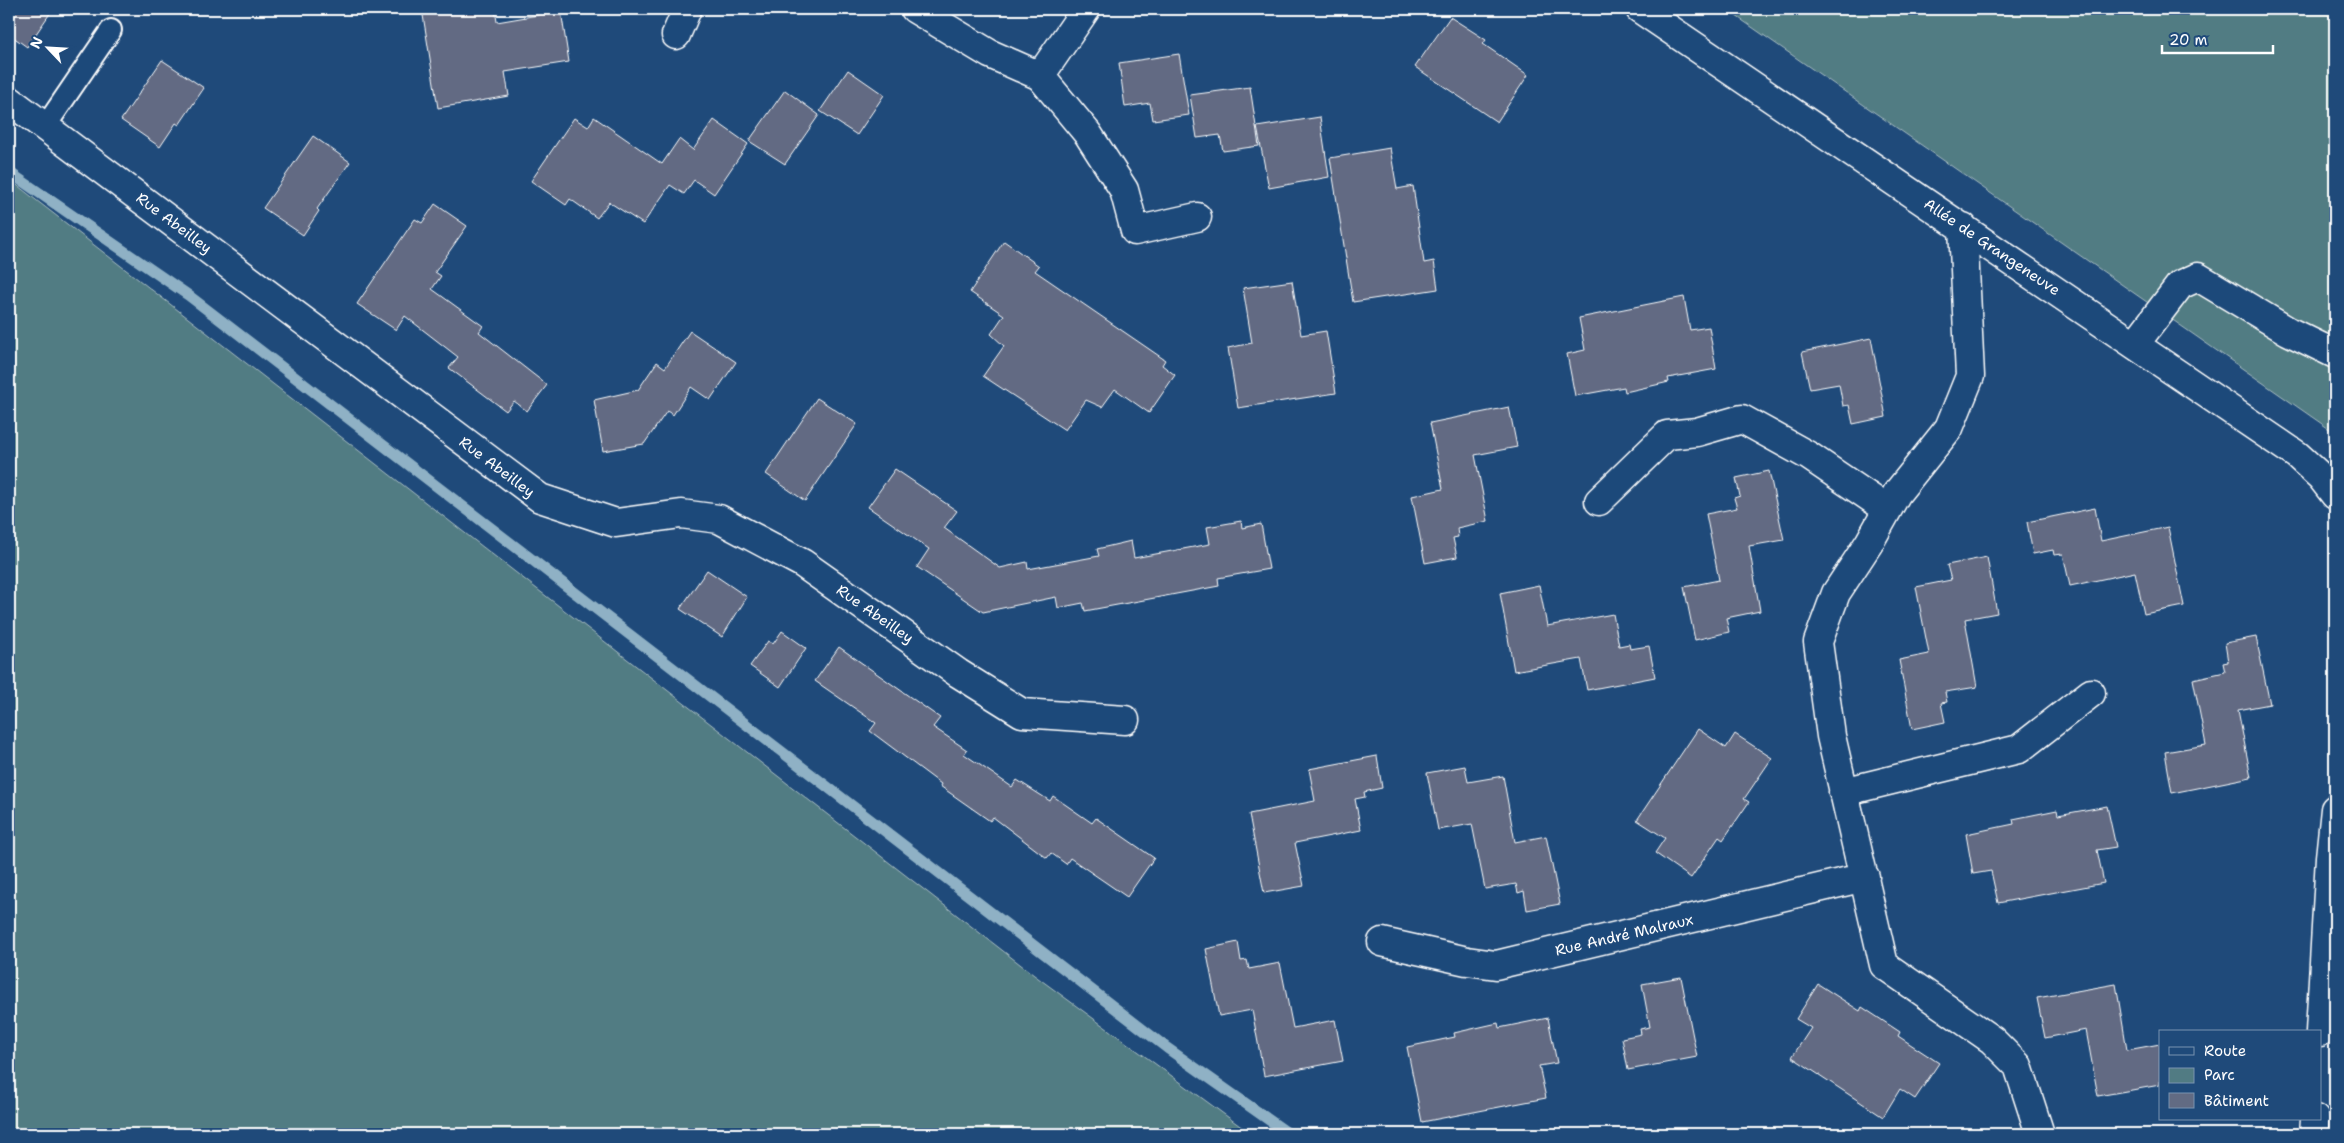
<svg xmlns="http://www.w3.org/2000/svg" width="2344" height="1143" font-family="'Shantell Sans',sans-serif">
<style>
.green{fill:#517b83;stroke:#a8bdc1}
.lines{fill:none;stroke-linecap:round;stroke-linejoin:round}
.stream{stroke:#8fb1c5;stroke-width:11}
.building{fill:#626b83;stroke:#fff}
.lane-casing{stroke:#fff;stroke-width:24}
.street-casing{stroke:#fff;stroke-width:31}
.lane{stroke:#1f4a7a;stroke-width:20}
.street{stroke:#1f4a7a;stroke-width:28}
.labels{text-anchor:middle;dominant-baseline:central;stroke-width:4;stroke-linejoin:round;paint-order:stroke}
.street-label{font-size:15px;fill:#fff;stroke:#1f4a7a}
</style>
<rect width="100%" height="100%" fill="#1f4a7a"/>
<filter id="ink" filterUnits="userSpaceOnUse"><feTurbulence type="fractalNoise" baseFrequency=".02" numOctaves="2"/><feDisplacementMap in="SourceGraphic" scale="10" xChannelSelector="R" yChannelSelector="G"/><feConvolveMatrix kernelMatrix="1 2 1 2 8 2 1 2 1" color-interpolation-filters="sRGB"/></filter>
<g filter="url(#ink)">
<!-- green -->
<path class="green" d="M 1726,9 L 2335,9 L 2335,433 Z
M 9,179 L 1034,975 L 1251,1134 L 9,1134 Z"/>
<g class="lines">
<!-- stream -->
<path class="stream" d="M 9,172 L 188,295 L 1167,1048 L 1289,1134"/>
</g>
<!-- building -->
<path class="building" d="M 9,9 L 53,9 L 27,47 L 9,34 Z
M 422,9 L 495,9 L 497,22 L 561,11 L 569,62 L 505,72 L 509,96 L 438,108 Z
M 1450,17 L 1486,40 L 1483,44 L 1528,75 L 1497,122 L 1415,67 Z
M 1179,54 L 1189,115 L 1153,120 L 1150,103 L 1125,107 L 1119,63 Z
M 162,60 L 204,88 L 179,125 L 176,123 L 160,147 L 121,120 Z
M 848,70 L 884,95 L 857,135 L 820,111 Z
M 1250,87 L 1259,146 L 1223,151 L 1220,135 L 1197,138 L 1190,95 Z
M 785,90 L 819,115 L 785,164 L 749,141 Z
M 594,117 L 662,164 L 679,139 L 693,150 L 714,120 L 748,144 L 714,194 L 694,180 L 684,194 L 670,185 L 643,224 L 609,202 L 597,218 L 570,199 L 566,205 L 531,181 L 574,118 L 588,127 Z
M 1320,117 L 1329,177 L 1269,188 L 1257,127 Z
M 313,136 L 350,162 L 317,209 L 319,211 L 303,235 L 263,208 Z
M 1390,148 L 1397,189 L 1413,186 L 1424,263 L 1434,261 L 1438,289 L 1353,302 L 1330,158 Z
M 435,204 L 467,226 L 435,272 L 441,276 L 432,289 L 483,326 L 479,332 L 547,385 L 527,411 L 514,401 L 506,411 L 449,368 L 458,357 L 405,316 L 396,330 L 357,304 L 415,219 L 422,223 Z
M 1004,241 L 1039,266 L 1035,271 L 1165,360 L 1162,365 L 1175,375 L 1149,413 L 1115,389 L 1102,407 L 1086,400 L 1065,430 L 983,376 L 1004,346 L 991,334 L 1004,315 L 970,292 Z
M 1292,281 L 1301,335 L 1326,331 L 1336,393 L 1238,408 L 1228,348 L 1252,343 L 1243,288 Z
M 1684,297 L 1690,330 L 1709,327 L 1716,369 L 1668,378 L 1669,382 L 1625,392 L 1624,387 L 1575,396 L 1567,354 L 1585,350 L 1579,318 Z
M 690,331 L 736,362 L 710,400 L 691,387 L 673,415 L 667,411 L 644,444 L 603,451 L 594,400 L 638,390 L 657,362 L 665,368 Z
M 1871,338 L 1886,417 L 1853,424 L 1849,405 L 1843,406 L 1839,384 L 1810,389 L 1802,352 Z
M 817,398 L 857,424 L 805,501 L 766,474 Z
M 1509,407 L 1517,447 L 1475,455 L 1488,521 L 1457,528 L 1458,537 L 1453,538 L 1457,557 L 1425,563 L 1412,496 L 1443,489 L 1430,423 Z
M 895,469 L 957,511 L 944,528 L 1000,568 L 1027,562 L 1028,569 L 1099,556 L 1097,549 L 1131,541 L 1134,558 L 1210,544 L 1207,527 L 1241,521 L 1242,528 L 1261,524 L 1269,569 L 1218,578 L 1219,586 L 1085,611 L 1083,603 L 1058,608 L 1056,597 L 983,612 L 917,567 L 929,549 L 868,507 Z
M 1769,471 L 1784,540 L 1749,546 L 1760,611 L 1726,618 L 1729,632 L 1695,640 L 1684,587 L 1719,580 L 1706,514 L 1737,508 L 1734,498 L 1740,496 L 1736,478 Z
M 2095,508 L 2101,541 L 2168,527 L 2184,606 L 2144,614 L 2135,572 L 2070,586 L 2063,554 L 2054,555 L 2053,550 L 2033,554 L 2027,522 Z
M 1987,557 L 1997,613 L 1965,619 L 1977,687 L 1945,692 L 1947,702 L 1941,703 L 1945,722 L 1912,729 L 1899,660 L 1929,654 L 1916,587 L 1951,580 L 1947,565 Z
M 707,570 L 747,597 L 722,637 L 680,609 Z
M 1539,585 L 1547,626 L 1613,614 L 1619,646 L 1629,644 L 1630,649 L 1649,646 L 1655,677 L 1587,690 L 1581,659 L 1514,671 L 1500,593 Z
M 782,631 L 806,648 L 780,687 L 750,666 L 768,641 L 773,644 Z
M 2256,637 L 2270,704 L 2238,710 L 2251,777 L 2172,793 L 2165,752 L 2206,745 L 2193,679 L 2225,672 L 2223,663 L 2228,662 L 2225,643 Z
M 839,647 L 940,718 L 933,727 L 967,750 L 964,754 L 1012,787 L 1017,780 L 1050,801 L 1053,796 L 1092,823 L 1096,818 L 1154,858 L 1127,897 L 1070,858 L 1066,864 L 1051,853 L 1047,858 L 993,817 L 990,821 L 940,786 L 941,784 L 870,731 L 876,723 L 815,681 Z
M 1698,729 L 1726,748 L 1735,734 L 1772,758 L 1744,799 L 1749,802 L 1723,840 L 1719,837 L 1691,878 L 1655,853 L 1665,838 L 1637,820 Z
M 1377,756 L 1382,788 L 1364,792 L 1365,797 L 1355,799 L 1361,830 L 1295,843 L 1304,886 L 1264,893 L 1249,814 L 1315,801 L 1309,769 Z
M 1465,766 L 1468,782 L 1503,776 L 1515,842 L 1546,836 L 1560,904 L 1527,910 L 1524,891 L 1518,893 L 1516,884 L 1485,889 L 1472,824 L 1438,830 L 1427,773 Z
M 2107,806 L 2116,847 L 2097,850 L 2104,883 L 1998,903 L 1991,871 L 1973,874 L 1966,834 L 2014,824 L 2013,819 L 2057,810 L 2058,815 Z
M 1238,942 L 1241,961 L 1247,960 L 1249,969 L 1280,963 L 1293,1028 L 1335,1020 L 1343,1061 L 1264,1076 L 1252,1010 L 1219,1016 L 1206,949 Z
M 1681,977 L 1697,1057 L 1628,1070 L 1622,1038 L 1641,1034 L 1640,1029 L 1650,1027 L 1642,984 Z
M 1818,984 L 1860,1011 L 1862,1007 L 1900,1032 L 1898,1036 L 1939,1063 L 1915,1099 L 1900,1089 L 1883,1117 L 1792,1057 L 1811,1028 L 1796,1019 Z
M 2116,984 L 2127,1050 L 2160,1044 L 2160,1085 L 2098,1096 L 2086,1030 L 2045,1038 L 2037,998 Z
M 1548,1018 L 1557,1063 L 1539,1066 L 1546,1098 L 1422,1122 L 1407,1047 L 1455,1037 L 1454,1033 L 1498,1023 L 1499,1028 Z"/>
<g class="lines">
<defs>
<path id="lane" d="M 45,127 L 111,30"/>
<path id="street" d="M 915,9 L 990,54 L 1040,76
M 1086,9 L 1040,76 L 1088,134 L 1124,190 L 1135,231 L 1197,217
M 1640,9 L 2297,455 L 2321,477 L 2335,495
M 676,35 L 687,9
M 9,100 L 540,498 L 616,523 L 681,514 L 719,519 L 802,563 L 958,673 L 1022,713 L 1125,720
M 1963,227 L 1970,376 L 1949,428 L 1897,493 L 1869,543 L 1836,593 L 1818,642 L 1831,736 L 1884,965 L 1992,1040 L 2018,1066 L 2040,1134
M 2135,344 L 2180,285 L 2198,277 L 2288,331 L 2335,354
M 1599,501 L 1667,435 L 1697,432 L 1742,419 L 1809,456 L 1887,509
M 1843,792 L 2019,749 L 2091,693
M 1382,942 L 1467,961 L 1496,965 L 1865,877
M 2320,1032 L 2330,857 L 2335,809
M 2314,1134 L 2315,1119"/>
</defs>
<!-- lane casing -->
<use href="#lane" class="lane-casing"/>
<!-- street casing -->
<use href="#street" class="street-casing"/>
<!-- lane -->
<use href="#lane" class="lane"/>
<!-- street -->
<use href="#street" class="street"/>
</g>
</g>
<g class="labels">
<!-- street labels -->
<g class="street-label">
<text transform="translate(174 223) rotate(37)">Rue Abeilley</text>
<text transform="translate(1992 247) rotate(34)">Allée de Grangeneuve</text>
<text transform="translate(497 467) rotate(37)">Rue Abeilley</text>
<text transform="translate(875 614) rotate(35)">Rue Abeilley</text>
<text transform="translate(1624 935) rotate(-13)">Rue André Malraux</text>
</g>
</g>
<!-- margin -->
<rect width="2344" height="1143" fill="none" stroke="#1f4a7a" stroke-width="30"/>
<rect x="15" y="15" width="2314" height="1113" fill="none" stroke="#fff" stroke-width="2" filter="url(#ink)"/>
<!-- legend -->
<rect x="2159" y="1030" width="162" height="90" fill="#1f4a7a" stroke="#7992af"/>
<rect x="2169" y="1047" width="25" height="8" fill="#1f4a7a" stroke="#7992af"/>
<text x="2204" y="1056" font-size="15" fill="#ffffff">Route</text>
<rect x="2169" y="1068" width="25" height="15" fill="#517b83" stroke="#7992af"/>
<text x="2204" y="1080" font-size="15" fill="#ffffff">Parc</text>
<rect x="2169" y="1093" width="25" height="15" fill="#626b83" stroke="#7992af"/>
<text x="2204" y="1106" font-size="15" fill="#ffffff">Bâtiment</text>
<!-- north arrow -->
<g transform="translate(48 48) rotate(295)" stroke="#1f4a7a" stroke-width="4" paint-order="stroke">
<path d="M0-4L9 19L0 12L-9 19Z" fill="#ffffff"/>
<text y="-8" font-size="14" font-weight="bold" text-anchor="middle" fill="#ffffff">N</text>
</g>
<!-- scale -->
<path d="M2162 45v8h111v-8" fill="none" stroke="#ffffff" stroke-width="2.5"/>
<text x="2169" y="45" font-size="15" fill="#ffffff" stroke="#1f4a7a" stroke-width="4" paint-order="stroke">20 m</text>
</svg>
